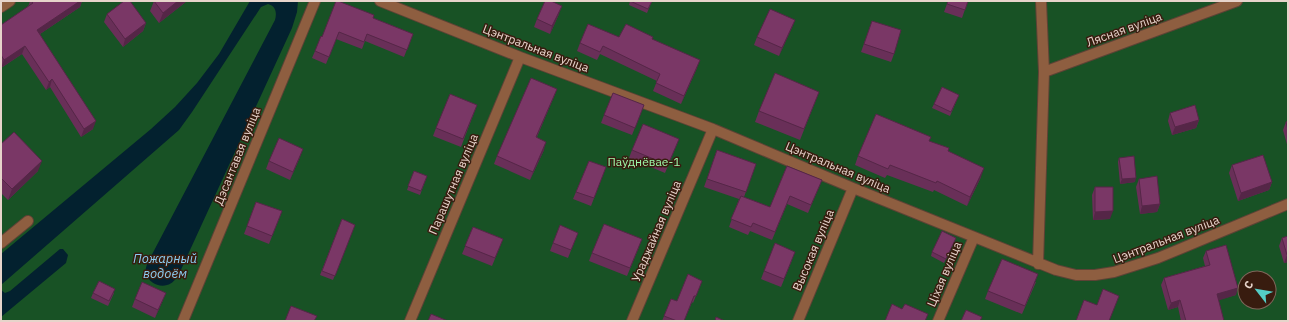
<svg xmlns="http://www.w3.org/2000/svg" width="1289" height="322" font-family="'IBM Plex Sans',sans-serif">
<style>
.green{fill:#185225;fill-rule:evenodd}
.water{fill:#03212f}
.lines{fill:none;stroke-linecap:round;stroke-linejoin:round}
.minor-casing{stroke:#5d4235;stroke-width:12}
.minor{stroke:#8e5e40;stroke-width:10}
.wall{fill:#692f58}
.shaded-wall{fill:#552647}
.building{fill:#7a3766;stroke:#552647}
.labels{text-anchor:middle;dominant-baseline:central;stroke-width:3;stroke-linejoin:round;paint-order:stroke}
.street-label{font-size:12px;fill:#e7d4cb;stroke:#381c0f}
.park-label{font-size:12px;fill:#9ffbab;stroke:#381c0f}
.water-label{font-size:13px;font-style:italic;fill:#8accf1;stroke:#381c0f}
</style>
<rect width="100%" height="100%" fill="#432619"/>
<!-- green -->
<path class="green" d="M 1,1 L 1288,1 L 1288,321 L 1,321 ZM 1245,278 L 1269,278 L 1269,302 L 1245,302 Z"/>
<!-- water -->
<path class="water" d="M 250,1 L 298,1 L 297,12 L 292,28 L 179,274 C 176,279 172,284 167,285 C 159,288 148,282 146,274 C 145,270 146,268 147,264 L 275,20 C 277,13 276,6 268,4 L 261,7 L 192,112 L 179,130 L 1,285 L 1,254 L 151,129 L 175,107 L 197,83 L 219,54 Z
M 60,249 L 63,249 L 68,255 L 66,263 L 1,317 L 1,290 L 5,293 L 10,291 Z"/>
<g class="lines">
<defs>
<path id="minor" d="M 380,1 L 520,57 L 713,129 L 853,188 L 1056,270 L 1076,275 L 1095,275 L 1114,272 L 1158,258 L 1288,204
M 1,7 L 10,1
M 1044,72 L 1237,1
M 1,243 L 28,221
M 1038,264 L 1044,72 L 1041,1
M 183,321 L 315,1
M 410,321 L 520,57
M 632,321 L 713,129
M 798,321 L 853,188
M 938,321 L 974,237"/>
</defs>
<!-- minor casing -->
<use href="#minor" class="minor-casing"/>
<!-- minor -->
<use href="#minor" class="minor"/>
</g>
<!-- wall -->
<path class="wall" d="M 30,1 L 82,1 L 80,7 L 40,34 L 93,129 L 81,137 L 50,87 L 46,90 L 22,54 L 1,68 L 1,25 L 28,7 Z
M 154,1 L 187,1 L 159,23 L 150,11 Z
M 630,1 L 652,1 L 647,13 L 629,5 Z
M 948,1 L 968,1 L 962,18 L 944,12 Z
M 107,14 L 146,23 L 143,31 L 123,47 L 104,22 Z
M 559,14 L 550,34 L 534,27 L 537,19 Z
M 373,18 L 413,34 L 404,57 L 365,41 L 362,49 L 336,39 L 326,64 L 312,58 L 315,51 L 322,37 Z
M 795,20 L 779,56 L 754,45 L 757,37 Z
M 872,21 L 894,54 L 891,62 L 861,52 Z
M 652,39 L 697,68 L 681,104 L 653,91 L 657,81 L 600,54 L 597,60 L 577,51 L 580,43 Z
M 557,89 L 537,137 L 544,150 L 530,180 L 494,164 L 497,156 Z
M 819,92 L 800,140 L 755,122 L 759,111 Z
M 959,95 L 950,116 L 932,108 L 934,104 Z
M 477,105 L 461,147 L 433,136 L 436,128 Z
M 644,105 L 632,135 L 601,123 L 604,115 Z
M 1170,113 L 1199,120 L 1196,128 L 1172,135 L 1168,121 Z
M 1288,121 L 1288,148 L 1283,130 L 1286,122 Z
M 679,139 L 665,173 L 629,158 L 632,150 Z
M 929,141 L 948,151 L 981,177 L 967,206 L 934,190 L 933,192 L 887,175 L 885,178 L 855,165 L 858,156 Z
M 1,144 L 38,171 L 8,200 L 1,193 Z
M 717,150 L 756,164 L 744,197 L 770,207 L 787,166 L 822,180 L 808,213 L 787,204 L 772,240 L 750,231 L 748,235 L 729,227 L 739,199 L 704,187 Z
M 300,157 L 290,180 L 266,169 L 269,161 Z
M 1119,158 L 1135,182 L 1120,184 L 1118,162 Z
M 589,161 L 606,167 L 591,206 L 573,199 Z
M 1232,165 L 1272,182 L 1269,190 L 1238,201 L 1229,173 Z
M 414,171 L 427,176 L 420,195 L 407,190 Z
M 1139,179 L 1160,204 L 1157,212 L 1140,214 L 1136,187 Z
M 1095,187 L 1110,219 L 1093,220 L 1092,195 Z
M 256,202 L 282,211 L 269,244 L 244,234 Z
M 342,219 L 355,225 L 333,280 L 320,275 Z
M 473,227 L 503,239 L 492,266 L 462,254 Z
M 578,233 L 568,258 L 550,251 L 553,243 Z
M 1288,236 L 1288,262 L 1284,263 L 1279,246 L 1282,238 Z
M 954,242 L 944,263 L 931,256 L 932,252 Z
M 639,247 L 627,276 L 589,261 L 592,253 Z
M 1206,251 L 1236,295 L 1218,300 L 1224,321 L 1181,321 L 1178,307 L 1168,310 L 1161,285 L 1164,278 L 1205,266 L 1203,258 Z
M 792,260 L 781,287 L 761,279 L 764,271 Z
M 702,281 L 693,303 L 692,302 L 684,321 L 662,321 L 671,299 L 677,301 Z
M 1036,282 L 1022,314 L 985,299 L 988,291 Z
M 93,293 L 114,293 L 108,306 L 91,298 Z
M 135,299 L 163,300 L 155,318 L 132,307 Z"/>
<!-- shaded-wall -->
<path class="shaded-wall" d="M 80,1 L 82,1 L 80,7 L 34,38 L 37,30 Z
M 178,1 L 187,1 L 159,23 L 163,13 Z
M 562,6 L 559,14 L 550,34 L 552,26 Z
M 795,20 L 792,28 L 779,56 L 782,48 Z
M 146,23 L 143,31 L 123,47 L 125,39 Z
M 25,46 L 22,54 L 1,68 L 4,60 Z
M 700,60 L 697,68 L 681,104 L 684,96 Z
M 52,79 L 50,87 L 46,90 L 49,82 Z
M 557,89 L 554,97 L 533,145 L 536,137 Z
M 1199,120 L 1196,128 L 1172,135 L 1175,127 Z
M 96,121 L 93,129 L 81,137 L 84,129 Z
M 546,142 L 544,150 L 530,180 L 533,172 Z
M 303,149 L 300,157 L 290,180 L 293,172 Z
M 42,161 L 38,171 L 8,200 L 12,189 Z
M 984,168 L 981,177 L 967,206 L 970,197 Z
M 1136,178 L 1135,182 L 1120,184 L 1122,179 Z
M 1272,182 L 1269,190 L 1238,201 L 1241,193 Z
M 1160,204 L 1157,212 L 1140,214 L 1142,206 Z
M 1113,211 L 1110,219 L 1093,220 L 1095,212 Z
M 1287,255 L 1288,255 L 1288,262 L 1284,263 Z
M 1238,288 L 1236,295 L 1214,302 L 1217,294 Z
M 166,293 L 163,300 L 155,318 L 158,310 Z
M 1180,300 L 1178,307 L 1168,310 L 1171,303 Z"/>
<!-- building -->
<path class="building" d="M 31,1 L 80,1 L 37,30 L 96,121 L 84,129 L 52,79 L 49,82 L 25,46 L 4,60 L 1,55 L 1,25 L 33,3 Z
M 124,1 L 130,1 L 146,23 L 125,39 L 107,14 Z
M 154,1 L 178,1 L 163,13 Z
M 336,1 L 338,1 L 374,15 L 373,18 L 413,34 L 407,50 L 367,34 L 364,42 L 339,32 L 329,57 L 315,51 L 321,36 L 322,37 Z
M 545,1 L 551,1 L 562,6 L 552,26 L 537,19 Z
M 630,1 L 652,1 L 648,9 Z
M 948,1 L 968,1 L 965,10 L 947,4 Z
M 770,9 L 795,20 L 782,48 L 757,37 Z
M 872,21 L 901,30 L 894,54 L 864,44 Z
M 588,24 L 619,37 L 626,24 L 653,37 L 652,39 L 700,60 L 684,96 L 656,83 L 660,74 L 603,46 L 600,52 L 580,43 Z
M 775,73 L 819,92 L 804,129 L 759,111 Z
M 531,78 L 557,89 L 536,137 L 546,142 L 533,172 L 497,156 Z
M 942,87 L 959,95 L 951,112 L 934,104 Z
M 613,93 L 644,105 L 635,128 L 604,115 Z
M 450,94 L 477,105 L 463,139 L 436,128 Z
M 1195,105 L 1199,120 L 1175,127 L 1170,113 Z
M 876,114 L 931,137 L 929,141 L 949,148 L 948,151 L 984,168 L 970,197 L 937,181 L 936,183 L 890,165 L 888,169 L 858,156 Z
M 1288,121 L 1288,130 L 1286,122 Z
M 643,124 L 679,139 L 668,165 L 632,150 Z
M 14,132 L 42,161 L 12,189 L 1,178 L 1,144 Z
M 279,138 L 303,149 L 293,172 L 269,161 Z
M 717,150 L 756,164 L 746,192 L 707,179 Z
M 1263,155 L 1272,182 L 1241,193 L 1232,165 Z
M 1134,156 L 1136,178 L 1122,179 L 1119,158 Z
M 589,161 L 606,167 L 594,198 L 576,192 Z
M 787,166 L 822,180 L 811,205 L 790,196 L 775,232 L 753,223 L 751,227 L 731,219 L 741,196 L 770,207 Z
M 414,171 L 427,176 L 421,191 L 408,186 Z
M 1157,176 L 1160,204 L 1142,206 L 1139,179 Z
M 1095,187 L 1113,187 L 1113,211 L 1095,212 Z
M 256,202 L 282,211 L 272,236 L 247,226 Z
M 342,219 L 355,225 L 335,276 L 322,271 Z
M 604,224 L 642,239 L 630,268 L 592,253 Z
M 560,225 L 578,233 L 571,250 L 553,243 Z
M 473,227 L 503,239 L 495,258 L 465,246 Z
M 942,231 L 956,238 L 946,259 L 932,252 Z
M 1288,236 L 1288,255 L 1287,255 L 1282,238 Z
M 775,243 L 795,252 L 784,279 L 764,271 Z
M 1226,245 L 1238,288 L 1217,294 L 1224,321 L 1186,321 L 1180,300 L 1171,303 L 1164,278 L 1210,265 L 1206,251 Z
M 1002,259 L 1038,274 L 1025,306 L 988,291 Z
M 688,274 L 702,281 L 696,296 L 694,296 L 684,321 L 677,321 L 664,316 L 671,299 L 677,301 Z
M 99,281 L 115,289 L 109,301 L 93,293 Z
M 142,282 L 166,293 L 158,310 L 135,299 Z
M 1103,289 L 1119,296 L 1109,321 L 1076,321 L 1084,300 L 1097,305 Z
M 892,304 L 902,309 L 905,304 L 928,314 L 925,321 L 885,321 Z
M 291,306 L 317,316 L 314,321 L 285,321 Z
M 966,310 L 982,317 L 980,321 L 961,321 Z
M 431,314 L 448,321 L 428,321 Z
M 716,317 L 725,321 L 715,321 Z"/>
<g class="labels">
<!-- street labels -->
<g class="street-label">
<text transform="translate(1124 29) rotate(-20)">Лясная вуліца</text>
<text transform="translate(536 48) rotate(21)">Цэнтральная вуліца</text>
<text transform="translate(237 156) rotate(-68)">Дэсантавая вуліца</text>
<text transform="translate(838 167) rotate(23)">Цэнтральная вуліца</text>
<text transform="translate(453 184) rotate(-67)">Парашутная вуліца</text>
<text transform="translate(656 231) rotate(-67)">Ураджайная вуліца</text>
<text transform="translate(1166 239) rotate(-21)">Цэнтральная вуліца</text>
<text transform="translate(813 250) rotate(-67)">Высокая вуліца</text>
<text transform="translate(944 274) rotate(-67)">Ціхая вуліца</text>
</g>
<!-- park labels -->
<g class="park-label">
<text x="644" y="161">Паўднёвае-1</text>
</g>
<!-- water labels -->
<g class="water-label">
<text x="165" y="258">Пожарный<tspan x="165" dy="15">водоём</tspan></text>
</g>
</g>
<!-- border -->
<rect width="1289" height="322" fill="none" stroke="#e7d4cb" stroke-width="4"/>
<!-- north arrow -->
<g transform="translate(1257 290) rotate(301)"><circle r="19" fill="#381c0f" stroke="#7e665a"/>
<path d="M0-3L7 15L0 10L-7 15Z" fill="#54cdc6"/>
<text y="-6" font-size="11" font-weight="bold" text-anchor="middle" fill="#e7d4cb">С</text>
</g>
</svg>
